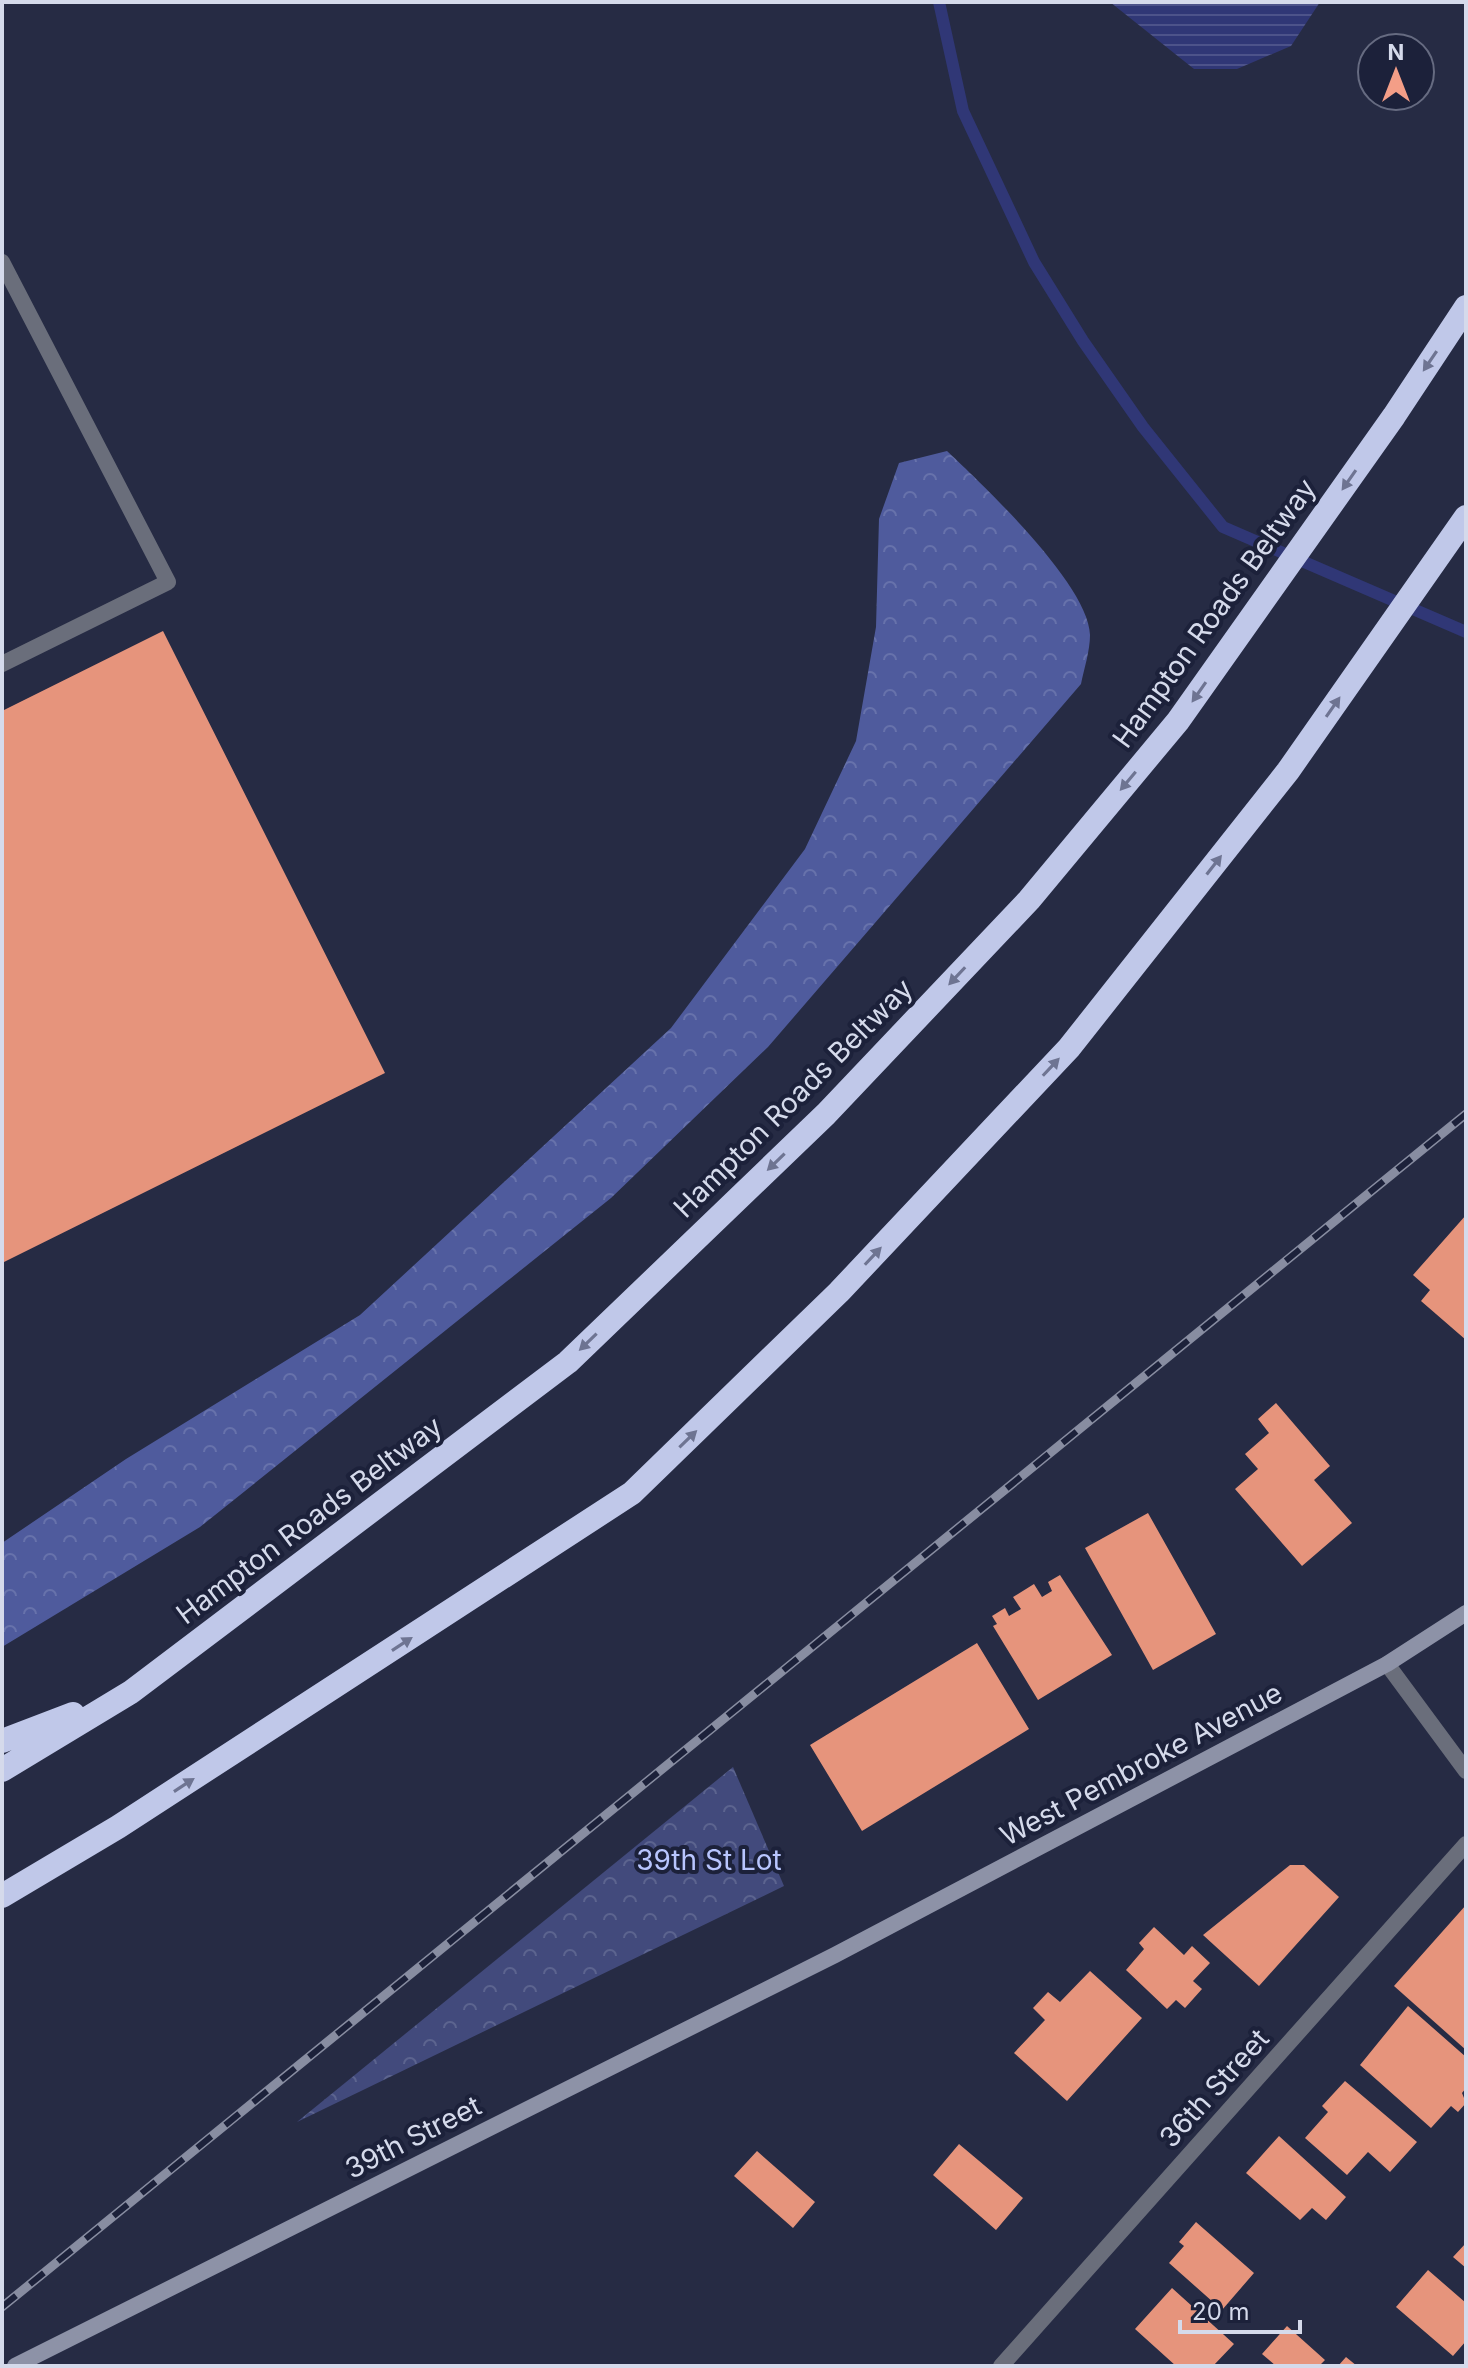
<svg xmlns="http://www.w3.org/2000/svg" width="1468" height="2368" font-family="Inter,sans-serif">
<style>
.forest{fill:url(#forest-crowns)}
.park{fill:url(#park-crowns)}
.water{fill:url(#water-rules)}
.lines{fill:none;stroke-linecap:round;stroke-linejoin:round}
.stream{stroke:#303776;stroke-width:12}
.building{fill:#e6947c}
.lane{stroke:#6a6e7b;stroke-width:16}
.street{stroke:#6a6e7b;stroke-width:16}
.secondary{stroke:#8d92a7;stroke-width:16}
.highway{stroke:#c0c8e9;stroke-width:24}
.rail-casing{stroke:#888da1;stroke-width:9}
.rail{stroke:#1c213a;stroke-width:6;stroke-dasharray:18;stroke-linecap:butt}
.oneway{fill:#6e7492}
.labels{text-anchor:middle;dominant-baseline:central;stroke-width:8;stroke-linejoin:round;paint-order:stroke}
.street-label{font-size:28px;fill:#d5daeb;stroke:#1c213a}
.park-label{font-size:28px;fill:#b8c5fe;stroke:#1c213a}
</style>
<defs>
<pattern id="forest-crowns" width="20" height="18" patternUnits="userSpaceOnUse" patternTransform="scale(2)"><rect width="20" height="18" fill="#4f5b9d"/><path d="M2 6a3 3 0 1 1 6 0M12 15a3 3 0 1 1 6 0" fill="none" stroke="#6772ab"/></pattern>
<pattern id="park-crowns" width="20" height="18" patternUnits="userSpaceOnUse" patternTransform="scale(2)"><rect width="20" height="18" fill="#424a7c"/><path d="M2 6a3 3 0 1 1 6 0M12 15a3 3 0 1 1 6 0" fill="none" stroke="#5c648f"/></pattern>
<pattern id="water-rules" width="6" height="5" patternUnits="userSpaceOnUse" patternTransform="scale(2)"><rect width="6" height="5" fill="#303776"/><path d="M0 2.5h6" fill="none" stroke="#4d538a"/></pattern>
</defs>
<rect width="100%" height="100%" fill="#262b44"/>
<!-- forest -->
<path class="forest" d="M 947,451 C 984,486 1089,585 1090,635 C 1090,651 1084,669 1081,684 L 768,1047 L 611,1198 L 200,1527 L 2,1647 L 2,1543 L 126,1459 L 360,1315 L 671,1028 L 805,849 L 856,741 L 876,627 L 879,519 L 899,463 Z"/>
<!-- park -->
<path class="park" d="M 733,1767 L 784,1886 L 297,2122 Z"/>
<!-- water -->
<path class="water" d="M 1110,2 L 1320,2 L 1291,46 L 1237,69 L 1194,69 Z"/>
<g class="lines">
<!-- stream -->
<path class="stream" d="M 939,2 L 963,111 L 1034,262 L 1083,341 L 1143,427 L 1223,527 L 1466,632"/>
</g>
<!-- building -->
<path class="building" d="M 163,631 L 385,1073 L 2,1263 L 2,711 Z
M 1466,1215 L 1466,1340 L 1421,1301 L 1430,1290 L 1413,1275 Z
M 1276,1403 L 1330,1466 L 1314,1480 L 1352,1523 L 1302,1566 L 1235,1489 L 1258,1469 L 1245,1454 L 1269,1433 L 1258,1419 Z
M 1148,1513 L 1216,1634 L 1153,1670 L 1085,1548 Z
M 1060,1575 L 1112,1655 L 1038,1700 L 993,1626 L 997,1624 L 992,1616 L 1005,1608 L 1009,1616 L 1021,1609 L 1013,1597 L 1034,1584 L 1042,1597 L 1052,1591 L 1048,1582 Z
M 977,1643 L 1029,1729 L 862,1831 L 810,1745 Z
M 1290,1865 L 1304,1865 L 1339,1897 L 1259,1986 L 1203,1935 Z
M 1466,1905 L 1466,2050 L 1394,1986 Z
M 1154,1927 L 1184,1955 L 1192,1946 L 1210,1963 L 1193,1981 L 1202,1989 L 1185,2008 L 1176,2000 L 1167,2009 L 1126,1970 L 1144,1949 L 1139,1943 Z
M 1090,1971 L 1142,2018 L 1067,2101 L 1014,2053 L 1045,2020 L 1033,2008 L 1048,1992 L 1060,2002 Z
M 1408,2006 L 1466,2057 L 1466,2088 L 1462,2093 L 1466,2103 L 1458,2112 L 1451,2106 L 1431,2128 L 1360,2065 Z
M 1345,2081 L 1417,2142 L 1390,2172 L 1368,2152 L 1347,2175 L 1305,2138 L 1328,2112 L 1322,2106 Z
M 1279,2136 L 1346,2197 L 1326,2220 L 1312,2208 L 1300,2220 L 1246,2173 Z
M 959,2144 L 1023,2198 L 996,2230 L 933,2175 Z
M 757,2151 L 815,2202 L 793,2228 L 734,2176 Z
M 1196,2222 L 1254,2273 L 1222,2310 L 1169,2263 L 1184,2246 L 1179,2242 Z
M 1466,2243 L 1466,2268 L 1453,2257 Z
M 1428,2270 L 1466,2303 L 1466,2341 L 1453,2356 L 1396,2307 Z
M 1172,2288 L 1234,2344 L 1213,2366 L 1176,2366 L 1135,2329 Z
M 1287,2326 L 1325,2360 L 1319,2366 L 1276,2366 L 1262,2354 Z
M 1346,2357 L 1357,2366 L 1338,2366 Z"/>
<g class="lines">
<!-- lane -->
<path class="lane" d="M 2,262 L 168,582 L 2,664"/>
<!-- street -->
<path class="street" d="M 1387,1664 L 1466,1771
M 1001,2366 L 1466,1844"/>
<!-- secondary -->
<path class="secondary" d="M 15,2366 L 835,1955 L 1387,1664 L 1466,1613"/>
<!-- highway -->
<path class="highway" d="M 2,1741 L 73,1714
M 2,1770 L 131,1692 L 568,1362 L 826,1114 L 1029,900 L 1178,721 L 1394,416 L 1466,307
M 2,1896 L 118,1827 L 632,1493 L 839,1292 L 1069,1048 L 1288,771 L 1466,517"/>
<defs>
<path id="rail" d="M 2,2307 L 1466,1114"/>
</defs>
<!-- rail casing -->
<use href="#rail" class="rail-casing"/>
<!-- rail -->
<use href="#rail" class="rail"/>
</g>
<!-- one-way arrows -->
<defs><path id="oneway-solid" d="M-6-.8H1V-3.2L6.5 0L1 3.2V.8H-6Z" transform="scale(2)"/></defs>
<g class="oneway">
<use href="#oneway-solid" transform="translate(1430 361) rotate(124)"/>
<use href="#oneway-solid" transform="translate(1349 480) rotate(125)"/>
<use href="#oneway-solid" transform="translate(1199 692) rotate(125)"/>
<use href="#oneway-solid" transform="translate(1333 707) rotate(-55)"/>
<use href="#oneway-solid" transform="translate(1128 781) rotate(130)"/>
<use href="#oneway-solid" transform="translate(1214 865) rotate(-52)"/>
<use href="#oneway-solid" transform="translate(957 976) rotate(133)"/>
<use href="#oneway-solid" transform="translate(1051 1067) rotate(-47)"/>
<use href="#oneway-solid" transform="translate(776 1162) rotate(136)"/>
<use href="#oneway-solid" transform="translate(873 1256) rotate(-47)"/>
<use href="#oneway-solid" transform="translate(588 1342) rotate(136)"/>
<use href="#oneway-solid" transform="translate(688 1439) rotate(-44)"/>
<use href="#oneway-solid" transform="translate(402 1644) rotate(-33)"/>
<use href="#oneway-solid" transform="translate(184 1785) rotate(-33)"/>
</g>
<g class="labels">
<!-- street labels -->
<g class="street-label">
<text transform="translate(1214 613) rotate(-54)">Hampton Roads Beltway</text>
<text transform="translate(793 1098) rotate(-45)">Hampton Roads Beltway</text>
<text transform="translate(309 1520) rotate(-37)">Hampton Roads Beltway</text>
<text transform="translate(1141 1764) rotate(-28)">West Pembroke Avenue</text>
<text transform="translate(1214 2088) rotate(-48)">36th Street</text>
<text transform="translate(413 2137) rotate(-27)">39th Street</text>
</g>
<!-- park labels -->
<g class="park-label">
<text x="709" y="1860">39th St Lot</text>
</g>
</g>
<!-- border -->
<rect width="1468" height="2368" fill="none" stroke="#d5daeb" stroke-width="8"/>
<!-- north arrow -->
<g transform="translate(1396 72)"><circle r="38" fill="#1c213a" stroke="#666b81" stroke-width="2"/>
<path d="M0-6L14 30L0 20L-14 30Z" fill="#f49e87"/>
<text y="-12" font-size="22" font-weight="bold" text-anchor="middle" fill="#d5daeb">N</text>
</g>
<!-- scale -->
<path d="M1180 2320v12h120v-12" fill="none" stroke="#d5daeb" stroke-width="4"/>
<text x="1192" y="2320" font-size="24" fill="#d5daeb" stroke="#1c213a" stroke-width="6" paint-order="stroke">20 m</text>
</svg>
